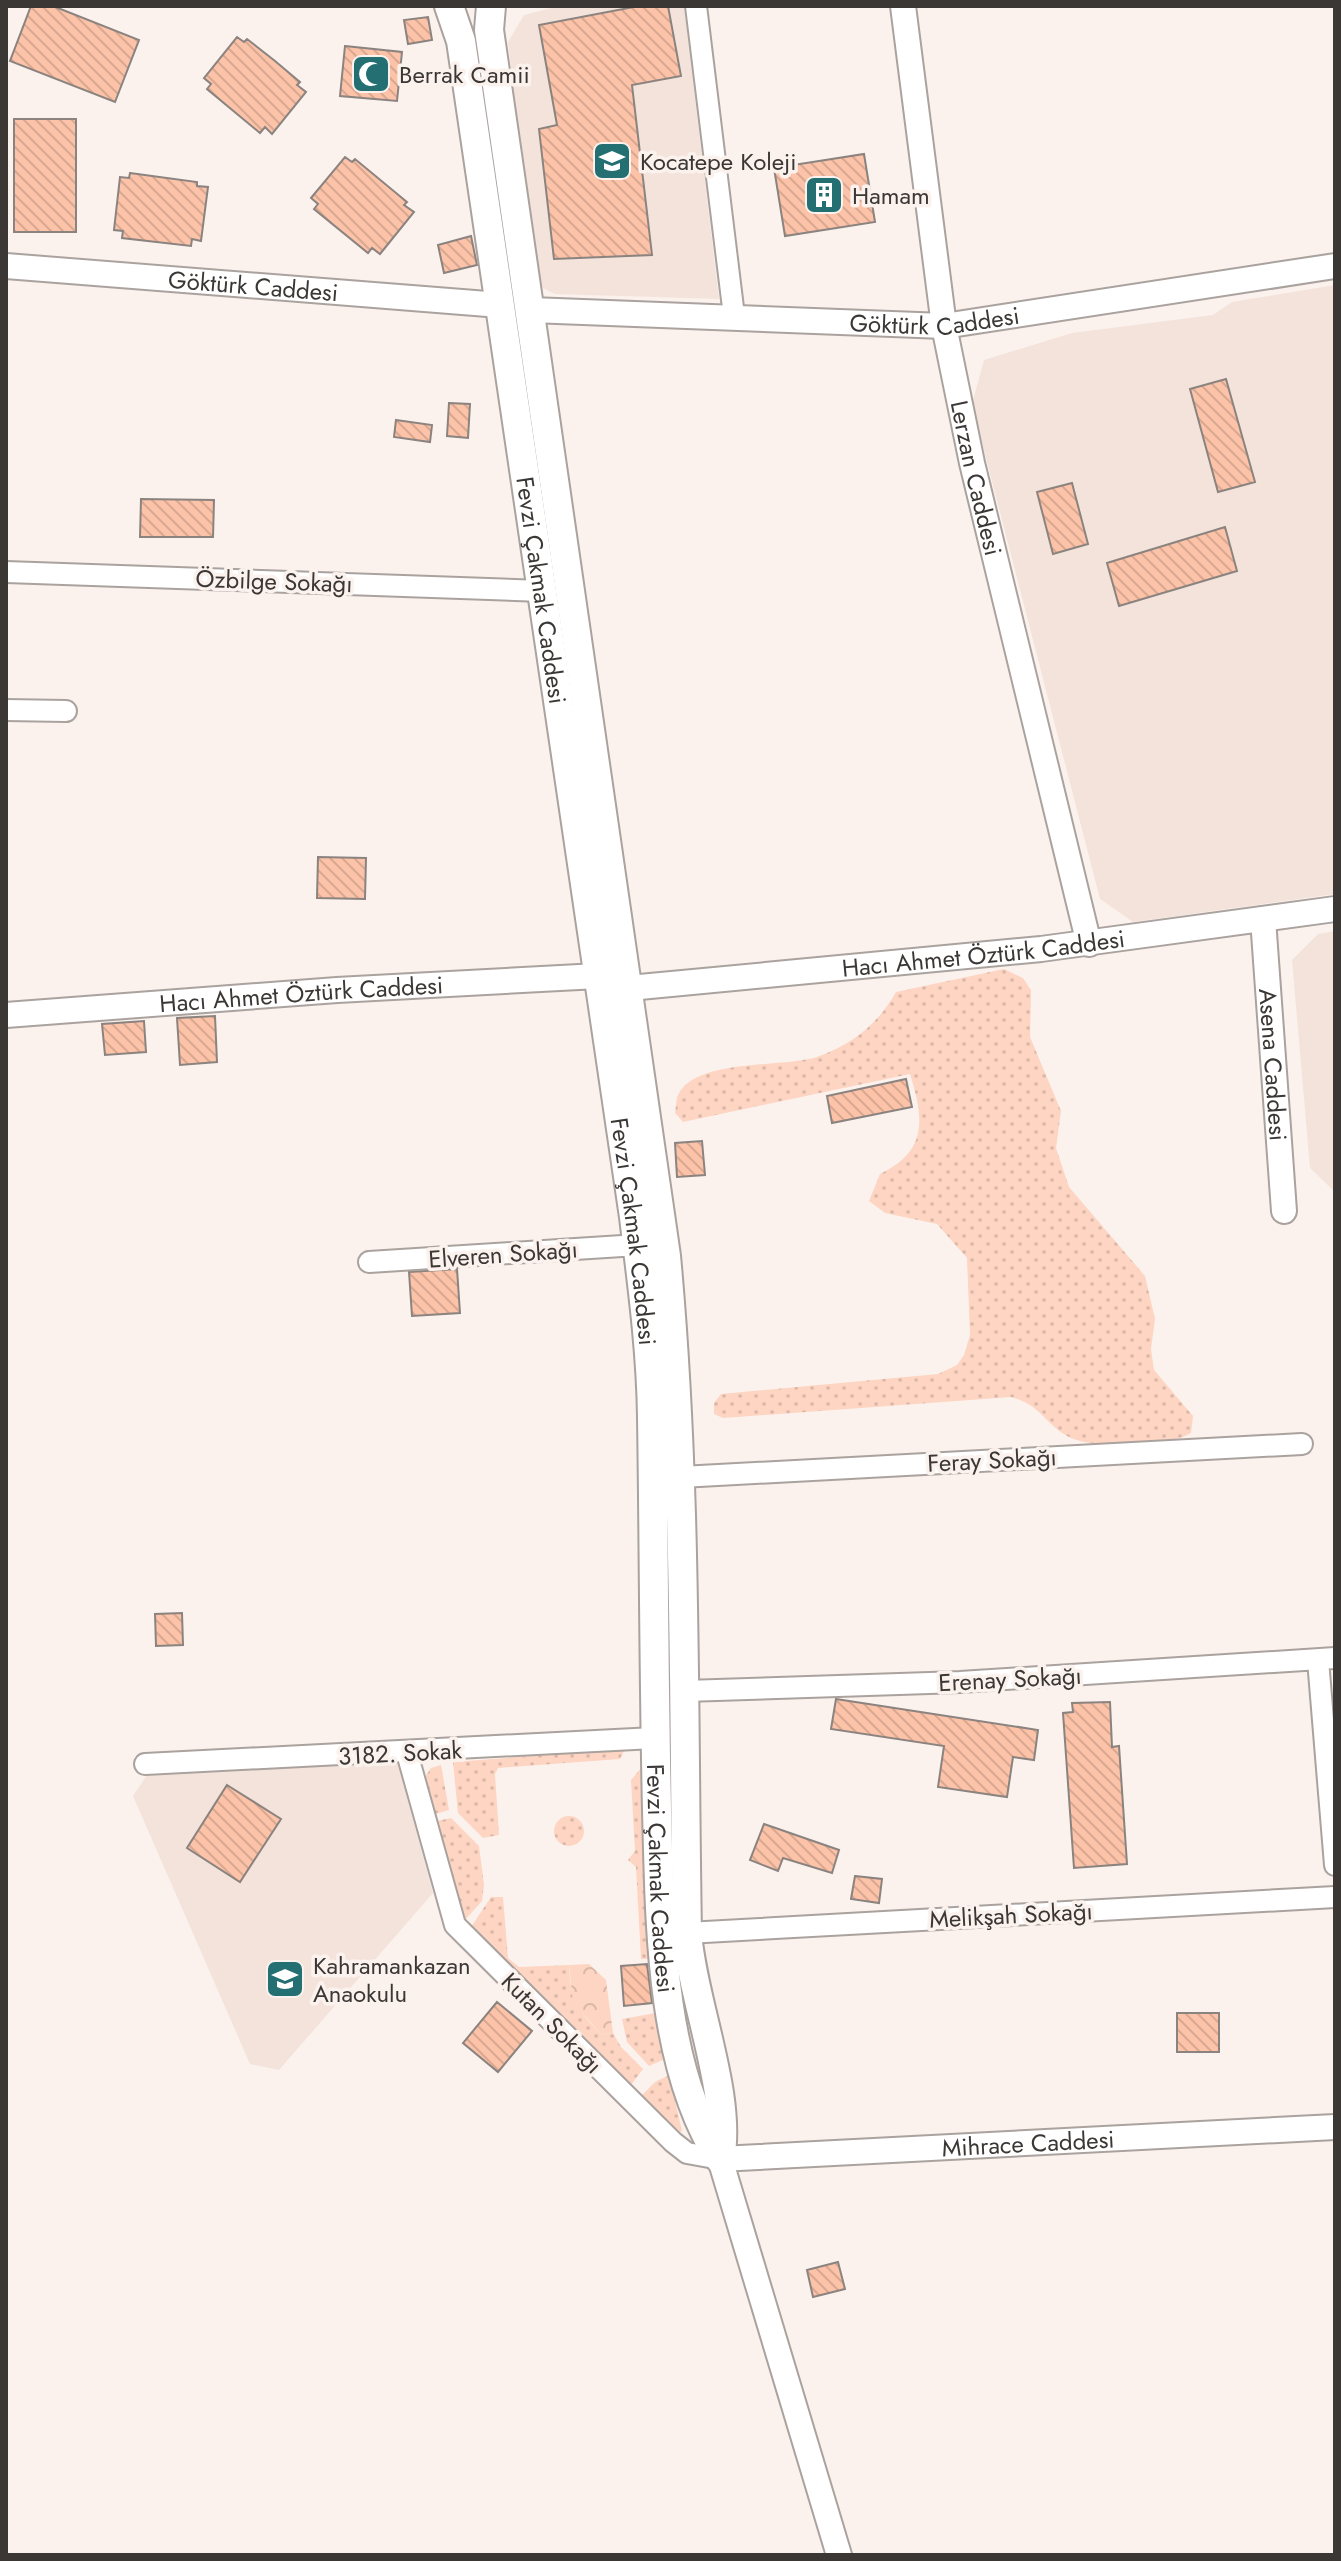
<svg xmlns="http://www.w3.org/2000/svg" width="1341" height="2561" font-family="Jost,sans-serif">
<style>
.built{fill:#f3e3db}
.grass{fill:url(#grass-dots)}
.park{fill:url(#park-crowns)}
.building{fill:url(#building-back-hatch);stroke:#8b837f;stroke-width:2}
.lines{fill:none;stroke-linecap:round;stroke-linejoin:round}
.minor-casing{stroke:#aaa29e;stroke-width:24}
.tertiary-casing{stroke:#aaa29e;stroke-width:28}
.secondary-casing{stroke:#aaa29e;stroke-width:32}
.minor{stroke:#fff;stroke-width:20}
.tertiary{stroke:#fff;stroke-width:24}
.secondary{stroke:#fff;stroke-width:28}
.labels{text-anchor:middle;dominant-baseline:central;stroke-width:7;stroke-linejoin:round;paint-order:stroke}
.poi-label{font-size:24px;fill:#3a3735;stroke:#fbf2ee;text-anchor:start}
.street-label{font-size:24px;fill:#3a3735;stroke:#fbf2ee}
</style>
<defs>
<pattern id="grass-dots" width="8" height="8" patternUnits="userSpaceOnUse" patternTransform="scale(2)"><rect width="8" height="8" fill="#fdd5c2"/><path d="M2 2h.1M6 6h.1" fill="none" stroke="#dab7a7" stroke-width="1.8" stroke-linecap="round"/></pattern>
<pattern id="park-crowns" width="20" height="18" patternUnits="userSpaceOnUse" patternTransform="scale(2)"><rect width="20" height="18" fill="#fdd5c2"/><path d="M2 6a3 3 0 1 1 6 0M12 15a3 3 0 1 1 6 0" fill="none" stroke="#dab7a7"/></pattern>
<pattern id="building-back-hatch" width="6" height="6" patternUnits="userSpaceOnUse" patternTransform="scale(2)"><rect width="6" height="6" fill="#fcc3a8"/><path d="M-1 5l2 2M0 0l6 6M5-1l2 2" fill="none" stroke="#d9a891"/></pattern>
</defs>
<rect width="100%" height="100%" fill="#fbf2ee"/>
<!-- built -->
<path class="built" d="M 559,6 L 684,6 L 719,299 L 555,294 L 543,288 L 536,280 L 508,42 L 524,15 Z
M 1335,285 L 1335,894 L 1133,922 L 1100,899 L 972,404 L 984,360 L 1072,333 L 1213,315 L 1232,302 Z
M 1335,931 L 1335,1191 L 1334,1191 L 1310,1168 L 1292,960 L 1318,934 Z
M 396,1758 L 433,1893 L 279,2070 L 250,2064 L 133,1796 L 147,1775 Z"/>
<!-- grass -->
<path class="grass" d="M 1004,969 L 1023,978 L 1031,990 L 1030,1037 L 1061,1111 L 1056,1148 L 1069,1187 L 1145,1276 L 1155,1319 L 1151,1349 L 1154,1370 L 1193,1416 L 1191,1433 C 1168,1447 1091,1450 1067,1436 C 1043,1422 1042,1406 1011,1397 L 723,1418 L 714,1414 L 714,1403 L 721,1394 L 938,1374 L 957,1365 L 964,1355 L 970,1335 L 967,1258 L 937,1224 L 885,1213 L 869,1201 L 880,1174 C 928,1151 924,1119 910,1074 L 683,1122 L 675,1113 C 676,1108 676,1099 678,1095 C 695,1058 783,1068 817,1057 C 853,1044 877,1025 896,992 Z
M 625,1749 L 620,1759 L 498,1768 L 495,1774 L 499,1835 L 483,1838 L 458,1813 L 453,1762 Z
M 441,1765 L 449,1810 L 435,1814 L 425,1777 L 431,1768 Z
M 641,1768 L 650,1959 L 641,1959 L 636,1867 L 628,1860 L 635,1851 L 631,1780 Z
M554 1831a15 15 0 1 1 30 0a15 15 0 1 1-30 0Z
M 451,1818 L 479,1846 L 484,1885 L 482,1901 L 464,1921 L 437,1821 Z
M 491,1897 L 503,1897 L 508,1958 L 519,1967 L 569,1965 C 571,2003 576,2008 602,2035 L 613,2033 L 621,2047 L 643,2069 L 630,2086 L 469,1930 Z
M 656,2013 L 665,2059 L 649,2066 L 627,2042 L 622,2019 Z
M 669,2075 L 682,2131 L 678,2133 L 641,2096 L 655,2082 Z"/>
<!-- park -->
<path class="park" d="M 589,1964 L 606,1980 L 613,2033 L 602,2035 L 573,2003 L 569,1965 Z"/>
<!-- building -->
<path class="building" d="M 31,6 L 53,6 L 139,40 L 115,102 L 10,61 Z
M 639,6 L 668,6 L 681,76 L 632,85 L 652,255 L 554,259 L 539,129 L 557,125 L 539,25 Z
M 428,17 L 432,40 L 408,44 L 404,20 Z
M 237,37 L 244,42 L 247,39 L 275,61 L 300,82 L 297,85 L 306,92 L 272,134 L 265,127 L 260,133 L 207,89 L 211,84 L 204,78 Z
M 345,46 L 402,52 L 397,101 L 340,96 Z
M 14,119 L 76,119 L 76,232 L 14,232 Z
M 864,154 L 875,222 L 785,236 L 774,168 Z
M 345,157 L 352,162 L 355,159 L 407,202 L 404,205 L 414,212 L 380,254 L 372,248 L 368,253 L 314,209 L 318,204 L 311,198 Z
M 130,173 L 197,182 L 197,186 L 208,187 L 201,241 L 192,239 L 191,246 L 122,238 L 123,231 L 114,230 L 120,177 L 129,178 Z
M 471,236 L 477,265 L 444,273 L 438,245 Z
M 1226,379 L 1255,482 L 1218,492 L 1190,389 Z
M 449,403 L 470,404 L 468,438 L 447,436 Z
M 396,420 L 432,425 L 430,442 L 394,437 Z
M 1072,483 L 1088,544 L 1053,554 L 1037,492 Z
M 141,499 L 214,500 L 213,537 L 140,537 Z
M 1225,527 L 1237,571 L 1119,606 L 1107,563 Z
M 318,857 L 366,858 L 365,899 L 317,898 Z
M 215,1016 L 217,1062 L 180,1065 L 177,1018 Z
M 144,1021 L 146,1052 L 105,1055 L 102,1024 Z
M 906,1079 L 912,1107 L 832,1123 L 827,1096 Z
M 702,1141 L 705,1175 L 677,1177 L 675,1143 Z
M 457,1269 L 460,1313 L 412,1316 L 409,1272 Z
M 182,1613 L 183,1645 L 156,1646 L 155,1614 Z
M 836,1699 L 1038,1730 L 1034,1760 L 1013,1757 L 1007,1797 L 938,1787 L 944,1746 L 831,1729 Z
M 1110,1702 L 1112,1747 L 1119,1746 L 1127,1864 L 1074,1868 L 1063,1713 L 1073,1712 L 1072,1703 Z
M 227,1785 L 281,1819 L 240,1882 L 187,1848 Z
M 764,1824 L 839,1850 L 832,1873 L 783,1858 L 778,1871 L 750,1860 Z
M 855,1876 L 882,1879 L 879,1903 L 851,1899 Z
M 647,1964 L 652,2003 L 624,2006 L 621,1966 Z
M 497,2002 L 532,2031 L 498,2072 L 463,2043 Z
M 1177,2013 L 1219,2013 L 1219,2052 L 1177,2052 Z
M 838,2262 L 845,2289 L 813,2297 L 807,2270 Z"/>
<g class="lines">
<defs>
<path id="minor" d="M 696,6 L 734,316
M 6,572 L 542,591
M 6,710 L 66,711
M 369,1262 L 638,1245
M 681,1477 L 1302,1444
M 1318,1660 L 1335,1865
M 685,1691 L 960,1682 L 1335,1658
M 407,1753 L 455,1925 L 673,2142 L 687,2153 L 720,2159
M 145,1764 L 654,1738
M 687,1933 L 1335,1897"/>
<g id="tertiary">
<path id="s1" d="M 903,6 L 944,326 L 972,463 L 1089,944"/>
<path id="s2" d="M 6,266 L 500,305"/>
<path id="s3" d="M 531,310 L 944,326 L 1335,266"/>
<path id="s4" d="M 1263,919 L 1284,1211"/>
<path id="s5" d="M 629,988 L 1041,949 L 1335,909"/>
<path id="s6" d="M 6,1015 L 337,990 L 598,976"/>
<path id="s7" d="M 839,2555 L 720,2159 L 1335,2127"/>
</g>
<g id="secondary">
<path id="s8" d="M 449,6 L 461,41 L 634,1217 C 642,1283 651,1349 652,1416 C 654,1548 654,1679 657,1810 C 660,1920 659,2064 720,2159"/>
<path d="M 491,6 L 489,30 L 666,1256 C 687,1481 683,1707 687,1933 C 693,2004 732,2094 720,2159"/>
</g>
</defs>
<!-- minor casing -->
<use href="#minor" class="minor-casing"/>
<!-- tertiary casing -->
<use href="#tertiary" class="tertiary-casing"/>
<!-- secondary casing -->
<use href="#secondary" class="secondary-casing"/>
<!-- minor -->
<use href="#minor" class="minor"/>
<!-- tertiary -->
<use href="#tertiary" class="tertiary"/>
<!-- secondary -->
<use href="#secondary" class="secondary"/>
</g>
<!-- icons -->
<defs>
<symbol id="mosque-square" viewBox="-11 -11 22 22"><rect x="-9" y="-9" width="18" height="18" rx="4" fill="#236f72" stroke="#fbf2ee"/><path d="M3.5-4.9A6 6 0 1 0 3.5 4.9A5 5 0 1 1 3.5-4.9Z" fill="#fff"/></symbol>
<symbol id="school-square" viewBox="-11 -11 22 22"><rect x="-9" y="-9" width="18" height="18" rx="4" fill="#236f72" stroke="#fbf2ee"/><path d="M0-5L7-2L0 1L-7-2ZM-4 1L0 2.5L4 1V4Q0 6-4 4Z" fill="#fff"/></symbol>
<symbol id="building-square" viewBox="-11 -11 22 22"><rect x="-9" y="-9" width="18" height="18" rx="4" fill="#236f72" stroke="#fbf2ee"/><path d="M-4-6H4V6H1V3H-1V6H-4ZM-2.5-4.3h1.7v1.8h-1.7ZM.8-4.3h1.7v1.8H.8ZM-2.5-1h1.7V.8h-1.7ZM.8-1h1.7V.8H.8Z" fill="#fff"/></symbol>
</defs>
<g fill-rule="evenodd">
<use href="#mosque-square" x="349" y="52" width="44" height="44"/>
<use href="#school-square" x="590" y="139" width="44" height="44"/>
<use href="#building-square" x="802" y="173" width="44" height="44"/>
<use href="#school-square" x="263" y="1957" width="44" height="44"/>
</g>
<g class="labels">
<!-- poi labels -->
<g class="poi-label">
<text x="399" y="74">Berrak Camii</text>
<text x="640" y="161">Kocatepe Koleji</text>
<text x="852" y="195">Hamam</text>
<text x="313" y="1965">Kahramankazan<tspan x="313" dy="28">Anaokulu</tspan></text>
</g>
<!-- street labels -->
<g class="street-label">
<text stroke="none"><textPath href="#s2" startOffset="248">Göktürk Caddesi</textPath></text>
<text stroke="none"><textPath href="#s3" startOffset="404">Göktürk Caddesi</textPath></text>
<text stroke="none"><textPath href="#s1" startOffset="478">Lerzan Caddesi</textPath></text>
<text transform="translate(274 581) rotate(2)">Özbilge Sokağı</text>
<text stroke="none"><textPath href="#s8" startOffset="592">Fevzi Çakmak Caddesi</textPath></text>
<text stroke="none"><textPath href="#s5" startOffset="356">Hacı Ahmet Öztürk Caddesi</textPath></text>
<text stroke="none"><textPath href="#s6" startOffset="296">Hacı Ahmet Öztürk Caddesi</textPath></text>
<text stroke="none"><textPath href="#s4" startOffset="146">Asena Caddesi</textPath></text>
<text stroke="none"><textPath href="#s8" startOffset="1240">Fevzi Çakmak Caddesi</textPath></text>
<text transform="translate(503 1254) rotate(-4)">Elveren Sokağı</text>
<text transform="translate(992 1460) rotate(-3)">Feray Sokağı</text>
<text transform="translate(1010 1679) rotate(-3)">Erenay Sokağı</text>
<text transform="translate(400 1753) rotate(-3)">3182. Sokak</text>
<text stroke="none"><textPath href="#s8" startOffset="1888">Fevzi Çakmak Caddesi</textPath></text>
<text transform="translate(1011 1915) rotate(-3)">Melikşah Sokağı</text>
<text transform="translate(552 2023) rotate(45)">Kutan Sokağı</text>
<text stroke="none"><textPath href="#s7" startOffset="722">Mihrace Caddesi</textPath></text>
</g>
</g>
<!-- border -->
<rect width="1341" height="2561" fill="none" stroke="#3a3735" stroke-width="16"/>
</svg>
